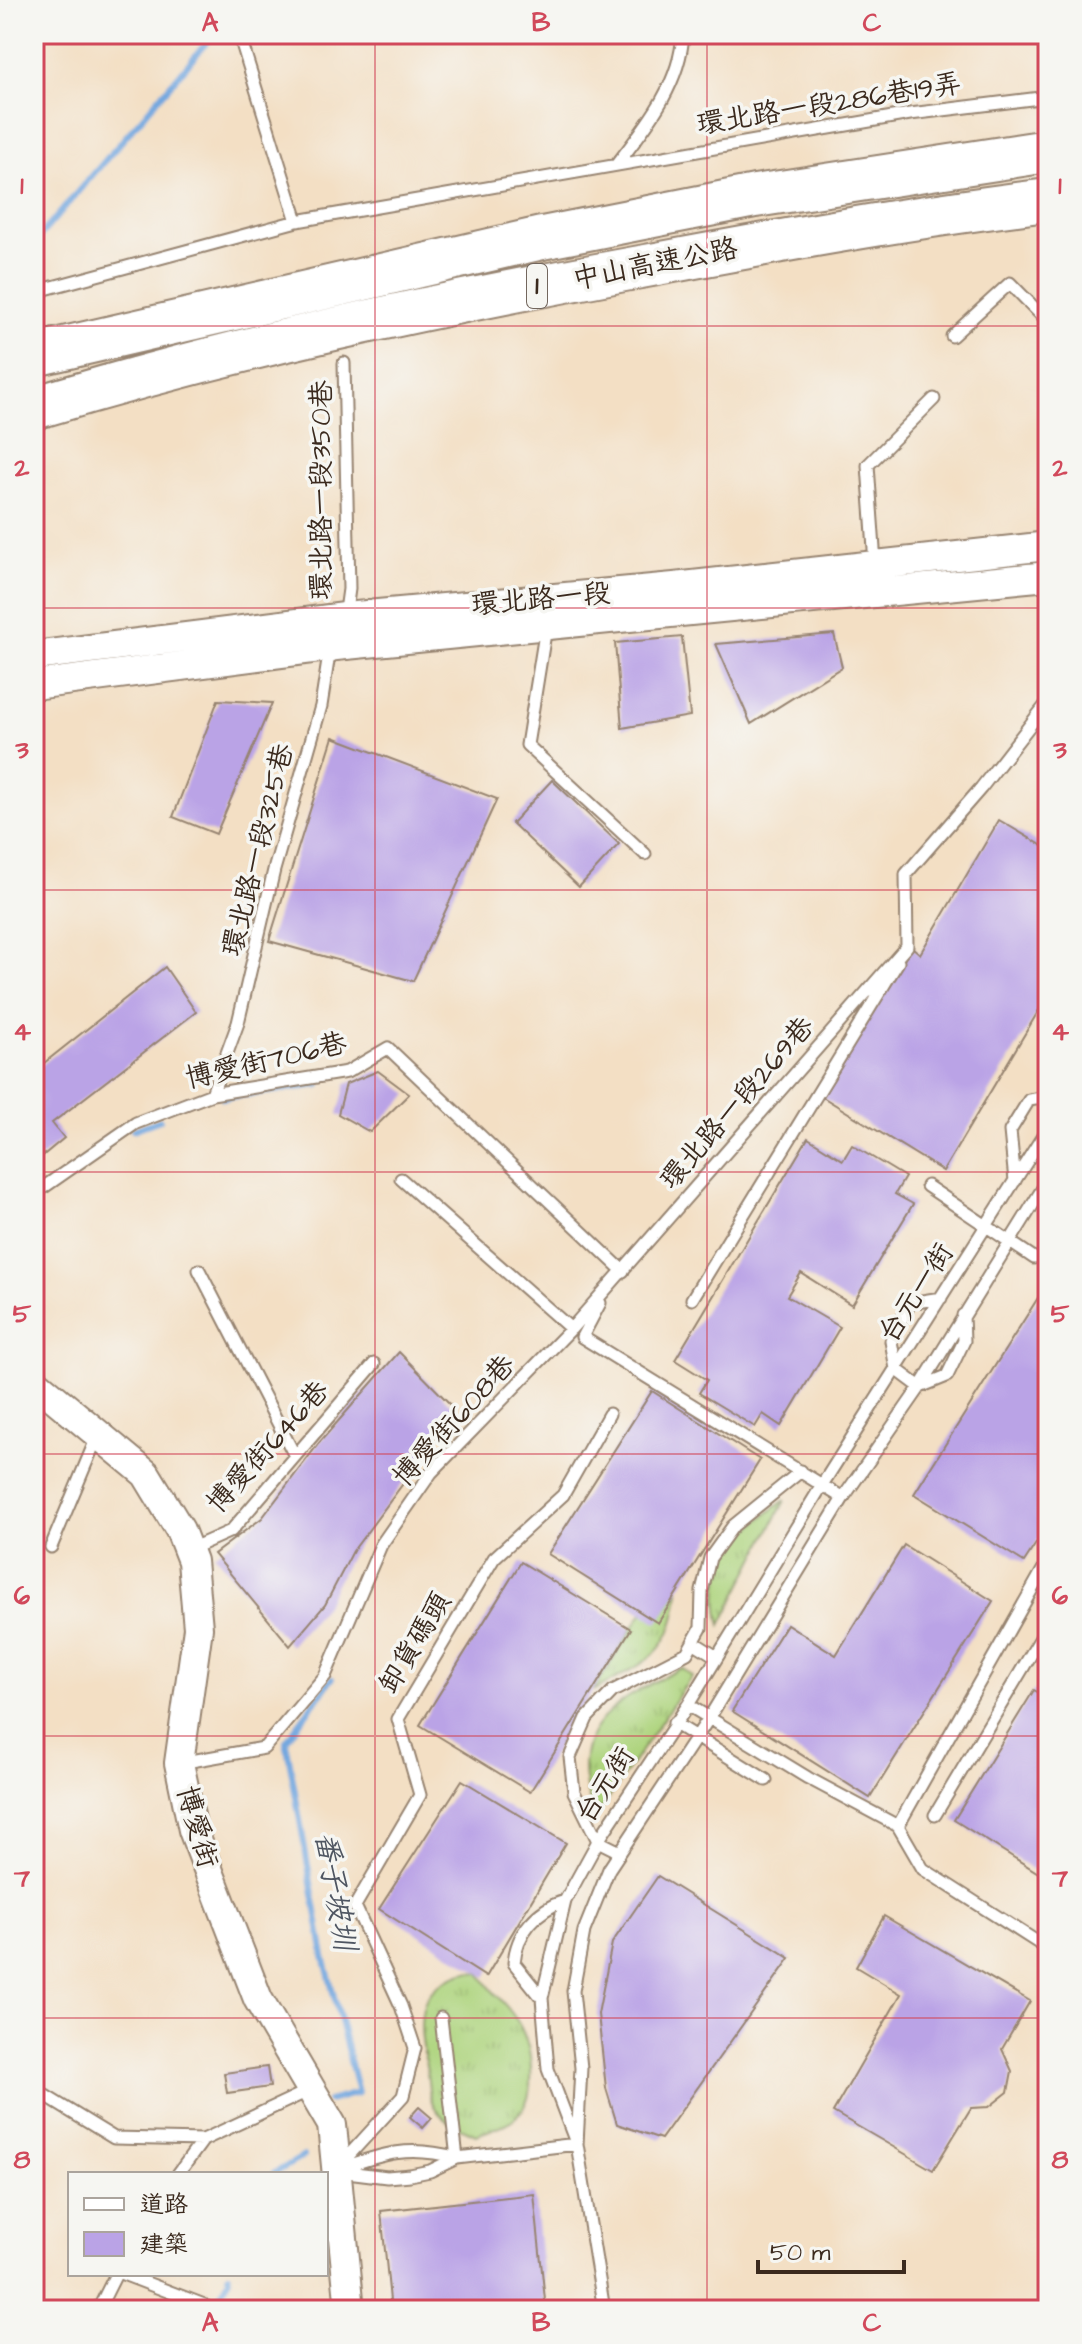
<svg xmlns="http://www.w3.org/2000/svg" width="1082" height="2344" font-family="'Architects Daughter','LXGW WenKai TC',sans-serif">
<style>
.grass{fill:url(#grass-tufts);stroke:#747f4e;stroke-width:2}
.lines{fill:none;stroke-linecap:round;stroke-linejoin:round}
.stream{stroke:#73a7df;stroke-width:6}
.building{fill:#baa3e6}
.service-casing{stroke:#978471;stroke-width:15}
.tertiary-casing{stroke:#978471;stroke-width:32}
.motorway-casing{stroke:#978471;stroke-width:46}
.service{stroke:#fff;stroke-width:11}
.tertiary{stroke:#fff;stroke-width:28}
.motorway{stroke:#fff;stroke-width:42}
.grid{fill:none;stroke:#d1495b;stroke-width:2;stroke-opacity:0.55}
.labels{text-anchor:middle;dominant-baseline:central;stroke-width:7;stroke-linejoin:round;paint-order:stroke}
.shield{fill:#f6f6f2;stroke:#73675e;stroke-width:2}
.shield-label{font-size:26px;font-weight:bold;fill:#3b2a1e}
.street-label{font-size:28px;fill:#3b2a1e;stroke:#f6f6f2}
.water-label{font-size:30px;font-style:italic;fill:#4f5662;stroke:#f6f6f2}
.neatline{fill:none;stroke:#d1495b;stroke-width:3}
.grid-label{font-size:26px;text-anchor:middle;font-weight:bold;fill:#d1495b}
</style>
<defs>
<pattern id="grass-tufts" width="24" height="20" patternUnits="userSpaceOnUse" patternTransform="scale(2)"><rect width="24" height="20" fill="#aed47e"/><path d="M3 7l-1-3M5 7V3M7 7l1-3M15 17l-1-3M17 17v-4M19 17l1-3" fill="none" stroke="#97b66c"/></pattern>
</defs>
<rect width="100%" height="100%" fill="#f6f6f2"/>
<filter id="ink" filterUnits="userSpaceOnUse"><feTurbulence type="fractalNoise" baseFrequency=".0125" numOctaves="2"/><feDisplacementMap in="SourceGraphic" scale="16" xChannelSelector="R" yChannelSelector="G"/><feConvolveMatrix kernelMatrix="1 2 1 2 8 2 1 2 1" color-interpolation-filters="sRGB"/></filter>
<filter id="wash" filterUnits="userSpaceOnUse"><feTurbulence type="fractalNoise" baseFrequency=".006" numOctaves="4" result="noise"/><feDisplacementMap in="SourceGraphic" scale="32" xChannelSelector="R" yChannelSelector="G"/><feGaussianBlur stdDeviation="1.8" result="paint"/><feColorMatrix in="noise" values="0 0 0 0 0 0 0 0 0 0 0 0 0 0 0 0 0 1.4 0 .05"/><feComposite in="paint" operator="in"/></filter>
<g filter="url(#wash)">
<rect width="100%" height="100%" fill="#f3dfc4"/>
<!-- grass -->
<path class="grass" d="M 785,1500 L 721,1625 C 706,1563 739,1534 785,1500 Z
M 679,1590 C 674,1656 644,1662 593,1691 L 642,1613 Z
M 682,1668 L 692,1676 L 602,1808 L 592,1807 C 562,1728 620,1698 682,1668 Z
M 467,1972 L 480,1973 C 492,1995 511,2006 521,2028 C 533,2051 538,2098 516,2117 C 506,2126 489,2130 476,2135 C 463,2129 449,2124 439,2113 C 428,2101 429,2087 427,2072 C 419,2025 410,1987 467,1972 Z"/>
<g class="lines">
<!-- stream -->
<path class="stream" d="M 34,243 L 214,34
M 223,1098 L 319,1085
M 133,1130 L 160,1120
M 328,2101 L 358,2093 L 324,1956 L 286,1741 L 332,1679
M 273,2174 L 304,2156
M 211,2310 L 229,2280 L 228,2274"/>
</g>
<g id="blocks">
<!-- building -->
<path class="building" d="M 834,634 L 842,667 L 751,724 L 716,644 Z
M 682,637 L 690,716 L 622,728 L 615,643 Z
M 218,700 L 272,703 L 216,834 L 173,817 Z
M 333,737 L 497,799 L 413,981 L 269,941 Z
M 552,780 L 619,844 L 579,887 L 512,823 Z
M 999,820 L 1048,849 L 1048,995 L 943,1171 L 821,1096 L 912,947 L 920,954 Z
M 165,967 L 196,1012 L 52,1123 L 64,1138 L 34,1163 L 34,1071 Z
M 378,1071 L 409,1094 L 370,1132 L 338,1114 L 346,1084 Z
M 808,1138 L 843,1160 L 852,1145 L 905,1177 L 895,1194 L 913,1204 L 852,1305 L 801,1273 L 787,1296 L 840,1327 L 781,1426 L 763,1414 L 755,1427 L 699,1393 L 707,1380 L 675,1360 Z
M 1048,1282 L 1048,1525 L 1024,1562 L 914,1494 Z
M 399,1352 L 454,1408 L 422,1458 L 353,1551 L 325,1605 L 290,1646 L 214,1554 L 262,1518 L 319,1443 Z
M 652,1391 L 760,1460 L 658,1623 L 548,1554 Z
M 904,1545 L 993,1601 L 870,1798 L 732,1711 L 787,1624 L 836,1655 Z
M 521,1562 L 631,1629 L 530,1792 L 420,1725 Z
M 1034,1690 L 1048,1698 L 1048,1879 L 954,1820 Z
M 462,1780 L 566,1843 L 486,1977 L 379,1909 Z
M 658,1876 L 790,1958 L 661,2139 L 617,2124 L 606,2088 L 598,2014 L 612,1943 Z
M 884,1916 L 1030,2001 L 1002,2049 L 1012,2071 L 1008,2092 L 989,2107 L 971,2108 L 933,2170 L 833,2112 L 901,1994 L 856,1967 Z
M 267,2067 L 270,2087 L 227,2093 L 224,2073 Z
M 419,2107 L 432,2118 L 423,2128 L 410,2117 Z
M 534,2194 L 546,2310 L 391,2310 L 381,2211 Z"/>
</g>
</g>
<g filter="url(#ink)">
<use href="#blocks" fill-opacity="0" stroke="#978471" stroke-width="2"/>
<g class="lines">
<defs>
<path id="service" d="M 239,34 L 297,221
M 617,164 C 647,125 680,85 683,34
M 34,292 L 297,221 L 910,114 L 1048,97
M 952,336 L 1010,283 L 1048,322
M 344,363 L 349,589 L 345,618
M 875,563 L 868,465 L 934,399
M 546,627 L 527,745 L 645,854
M 212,1094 L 238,1023 L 274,870 L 321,706 L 328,661 L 335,649
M 401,1179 L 571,1329
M 1015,1181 L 1010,1131 L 1029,1100 L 1048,1097
M 927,1186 L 1034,1258
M 34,1194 L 136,1123 L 212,1094 L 347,1072 L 388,1048 L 623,1271
M 199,1270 L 295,1456
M 941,1298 L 910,1303 L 891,1341 L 896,1369 L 920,1387 L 947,1376 L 964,1341 L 963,1315
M 692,1299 L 898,962
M 600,1303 L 582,1337 L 843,1498
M 51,1547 L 97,1437
M 188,1550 L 231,1531 L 374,1364
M 693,1642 L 717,1657
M 688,1705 L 808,1778 L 898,1826 L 923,1869 L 1048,1949
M 674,1723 L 766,1780
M 180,1763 L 264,1748 L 325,1676 L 381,1545 L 431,1473 L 571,1329 L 907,946 L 906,874 L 981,788 L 1048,702
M 935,1815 L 1048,1626
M 898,1826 L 1048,1561
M 620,1852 L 598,1841 L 574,1792 L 570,1757 L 587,1718 L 613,1691 L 687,1653 L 701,1628 L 702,1591 L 710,1558 L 733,1526 L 801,1471
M 542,1998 L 514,1963 C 516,1933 537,1909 565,1901
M 441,2018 L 457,2158
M 34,2089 L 114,2138 L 203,2140
M 575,2140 L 548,2069 L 542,1998 L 565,1901 L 598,1841 L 688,1705 L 827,1477 L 1048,1128
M 340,2165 L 403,2096 L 415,2048 L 401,2006 L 355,1906 L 420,1795 L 398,1719 L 494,1558 L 563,1495 L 609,1414
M 339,2169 C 384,2153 410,2145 457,2158
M 339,2171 L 387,2177 L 410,2175 L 430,2171 L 457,2158 L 577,2144
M 178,2174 L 203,2140 L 310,2090
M 123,2274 L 204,2305
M 98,2310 L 116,2274
M 604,2310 L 577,2144 L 581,2068 L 573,1991 L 584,1931 L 609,1869 L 709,1718 L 843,1498 L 920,1387 L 1048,1180"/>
<path id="tertiary" d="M 34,656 L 345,617 L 674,587 L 1048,546
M 34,685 L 336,646 L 1048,576
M 34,1381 L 146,1474 L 180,1530 L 192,1561 L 198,1628 L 179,1763 L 193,1830 L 258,1999 L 332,2125 L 350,2310"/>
<path id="motorway" d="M 34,355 L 542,238 L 755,196 L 1048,151
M 34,408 C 231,348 433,305 635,268 C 773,242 909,217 1048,200"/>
</defs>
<!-- service casing -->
<use href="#service" class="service-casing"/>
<!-- tertiary casing -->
<use href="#tertiary" class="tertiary-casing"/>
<!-- motorway casing -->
<use href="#motorway" class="motorway-casing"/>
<!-- service -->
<use href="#service" class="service"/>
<!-- tertiary -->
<use href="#tertiary" class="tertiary"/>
<!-- motorway -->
<use href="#motorway" class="motorway"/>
</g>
</g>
<!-- grid -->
<path class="grid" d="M 375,34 L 375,2310M 707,34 L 707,2310M 34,326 L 1048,326M 34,608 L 1048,608M 34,890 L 1048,890M 34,1172 L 1048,1172M 34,1454 L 1048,1454M 34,1736 L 1048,1736M 34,2018 L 1048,2018"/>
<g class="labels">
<!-- shield labels -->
<rect class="shield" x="527" y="264" width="20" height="44" rx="6"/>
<g class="shield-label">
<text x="537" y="286">1</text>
</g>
<!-- street labels -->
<g class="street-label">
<text transform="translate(829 104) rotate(-9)">環北路一段286巷19弄</text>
<text transform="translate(655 264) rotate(-11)">中山高速公路</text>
<text transform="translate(321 490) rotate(-90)">環北路一段350巷</text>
<text transform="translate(541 599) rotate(-5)">環北路一段</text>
<text transform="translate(258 850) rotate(-76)">環北路一段325巷</text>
<text transform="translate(266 1061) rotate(-13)">博愛街706巷</text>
<text transform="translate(737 1103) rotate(-49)">環北路一段269巷</text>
<text transform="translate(916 1293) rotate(-57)">台元一街</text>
<text transform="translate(454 1421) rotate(-48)">博愛街608巷</text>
<text transform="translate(268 1447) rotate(-48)">博愛街646巷</text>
<text transform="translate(415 1643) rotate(-59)">卸貨碼頭</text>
<text transform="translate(605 1785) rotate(-57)">台元街</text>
<text transform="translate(197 1827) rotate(74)">博愛街</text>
</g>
<!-- water labels -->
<g class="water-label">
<text transform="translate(335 1891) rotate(80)">番子坡圳</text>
</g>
</g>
<!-- margin -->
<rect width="1082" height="2344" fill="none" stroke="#f6f6f2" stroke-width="88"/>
<!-- legend -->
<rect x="68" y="2172" width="260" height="104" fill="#f6f6f2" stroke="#aba49d" stroke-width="2"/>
<rect x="84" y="2198" width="40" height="12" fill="#ffffff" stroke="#aba49d" stroke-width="2"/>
<text x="140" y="2212" font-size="24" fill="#3b2a1e">道路</text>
<rect x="84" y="2232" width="40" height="24" fill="#baa3e6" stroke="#aba49d" stroke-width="2"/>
<text x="140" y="2252" font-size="24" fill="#3b2a1e">建築</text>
<!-- scale -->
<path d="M758 2260v12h146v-12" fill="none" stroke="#3b2a1e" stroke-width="4"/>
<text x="770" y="2260" font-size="24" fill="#3b2a1e" stroke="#f6f6f2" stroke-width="6" paint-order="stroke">50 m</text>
<rect x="44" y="44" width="994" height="2256" class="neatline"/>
<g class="grid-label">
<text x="210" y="31">A</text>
<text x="541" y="31">B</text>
<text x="872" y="31">C</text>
<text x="22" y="194">1</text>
<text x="1060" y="194">1</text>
<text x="22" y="476">2</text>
<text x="1060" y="476">2</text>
<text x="22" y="758">3</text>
<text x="1060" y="758">3</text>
<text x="22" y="1040">4</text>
<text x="1060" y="1040">4</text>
<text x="22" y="1322">5</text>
<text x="1060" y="1322">5</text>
<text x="22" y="1604">6</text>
<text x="1060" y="1604">6</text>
<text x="22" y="1886">7</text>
<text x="1060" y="1886">7</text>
<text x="22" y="2168">8</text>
<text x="1060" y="2168">8</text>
<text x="210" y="2331">A</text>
<text x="541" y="2331">B</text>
<text x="872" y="2331">C</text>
</g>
</svg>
